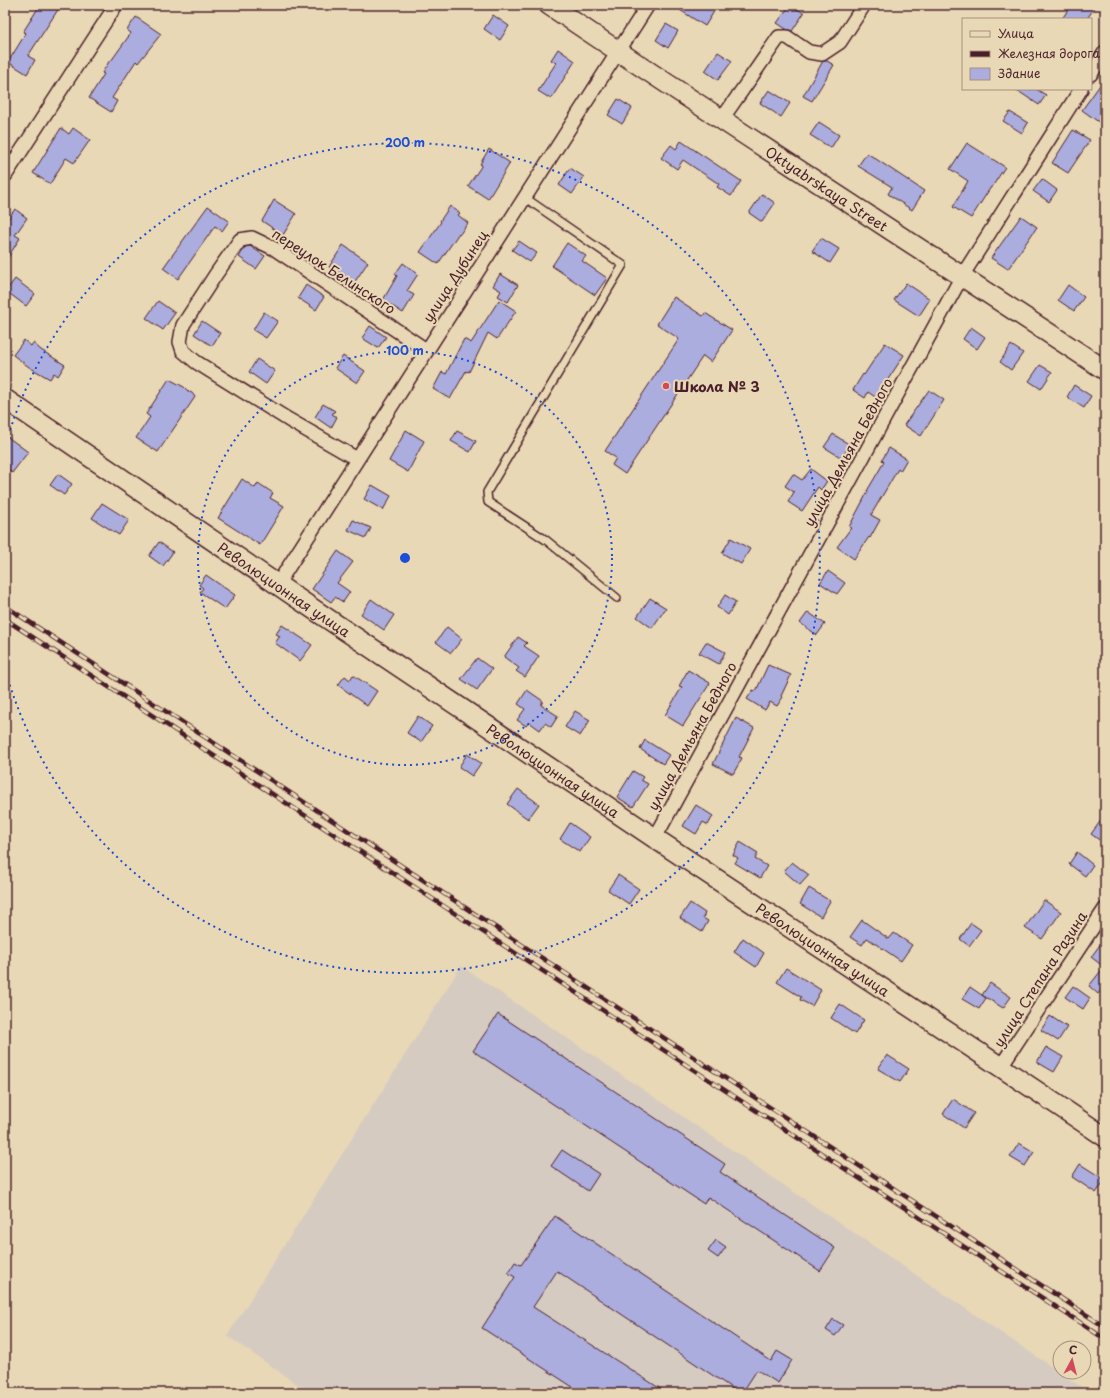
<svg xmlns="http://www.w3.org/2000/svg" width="1110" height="1398" font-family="'Playpen Sans',sans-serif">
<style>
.built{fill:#d6cbc1}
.building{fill:#abadde;stroke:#4a1f2b}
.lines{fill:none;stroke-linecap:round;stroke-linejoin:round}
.lane-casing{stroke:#4a1f2b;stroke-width:10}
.street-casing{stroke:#4a1f2b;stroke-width:16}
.secondary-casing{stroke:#4a1f2b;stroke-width:22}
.lane{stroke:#e9d8b5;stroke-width:7}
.street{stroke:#e9d8b5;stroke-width:13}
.secondary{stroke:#e9d8b5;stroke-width:19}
.rail-casing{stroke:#4a1f2b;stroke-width:4.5}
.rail{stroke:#e9d8b5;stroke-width:3;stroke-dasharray:9;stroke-linecap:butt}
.ring{fill:none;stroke:#1d4ed8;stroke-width:2;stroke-dasharray:2 4}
.poi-dot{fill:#d1495b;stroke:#e9d8b5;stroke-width:1.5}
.labels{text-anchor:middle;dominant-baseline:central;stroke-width:4;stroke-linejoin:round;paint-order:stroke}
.street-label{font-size:14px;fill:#4a1f2b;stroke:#e9d8b5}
.poi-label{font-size:14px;font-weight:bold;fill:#4a1f2b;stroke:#e9d8b5;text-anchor:start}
.centre{fill:#1d4ed8;stroke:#e9d8b5;stroke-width:2}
.ring-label{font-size:12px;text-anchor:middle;font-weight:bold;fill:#1d4ed8;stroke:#e9d8b5;stroke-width:4;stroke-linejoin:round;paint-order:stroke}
</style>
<rect width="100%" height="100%" fill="#e9d8b5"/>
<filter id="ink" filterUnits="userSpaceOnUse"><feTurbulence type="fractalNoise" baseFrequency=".025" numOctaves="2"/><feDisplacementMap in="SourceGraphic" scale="8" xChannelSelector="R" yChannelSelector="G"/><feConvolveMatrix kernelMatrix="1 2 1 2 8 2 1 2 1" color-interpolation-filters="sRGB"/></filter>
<g filter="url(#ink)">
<!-- built -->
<path class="built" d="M 461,966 L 1090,1393 L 310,1393 L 227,1336 Z"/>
<!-- building -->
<path class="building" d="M 40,5 L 61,5 L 28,56 L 35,60 L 27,74 L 8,62 L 26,33 L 23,32 Z
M 672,5 L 718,5 L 705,26 Z
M 790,5 L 804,13 L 792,31 L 786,29 L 777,23 Z
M 1071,5 L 1096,5 L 1087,19 L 1062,19 Z
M 493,15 L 509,26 L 500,40 L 484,29 Z
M 136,17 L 161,34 L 138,63 L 136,61 L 112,98 L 117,101 L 111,112 L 89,98 L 104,74 L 102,73 L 110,60 L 111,61 L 131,33 L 127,30 Z
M 666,24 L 678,31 L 668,48 L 656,40 Z
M 558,49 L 575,61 L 551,99 L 538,91 L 556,63 L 551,60 Z
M 718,52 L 732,61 L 718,80 L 705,71 Z
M 823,61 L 827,61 L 834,65 L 812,101 L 803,96 Z
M 1105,78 L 1105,115 L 1100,123 L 1082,110 Z
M 1015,89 L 1036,89 L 1046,95 L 1039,105 Z
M 769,90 L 790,103 L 781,117 L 760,103 Z
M 618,99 L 632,108 L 622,124 L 608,115 Z
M 1010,112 L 1028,123 L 1022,133 L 1003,121 Z
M 819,122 L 839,135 L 831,148 L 810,135 Z
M 61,128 L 69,134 L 73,128 L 90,140 L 74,163 L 66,158 L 50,184 L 33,173 Z
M 1073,130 L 1090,140 L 1068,173 L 1052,163 Z
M 681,141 L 741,181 L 731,196 L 717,187 L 719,184 L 683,160 L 677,169 L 661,158 L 671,145 L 676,149 Z
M 967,143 L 1005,167 L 992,187 L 991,187 L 971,218 L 953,207 L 968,181 L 950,169 Z
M 489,149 L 510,163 L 488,199 L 468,186 L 482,165 L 480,164 Z
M 867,153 L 924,191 L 912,210 L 888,194 L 892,187 L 858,166 Z
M 570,168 L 584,177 L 572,194 L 559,185 Z
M 1042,179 L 1057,190 L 1049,202 L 1033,191 Z
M 762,194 L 775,203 L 762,222 L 749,213 Z
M 274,200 L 296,214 L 283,235 L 262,221 Z
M 208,206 L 229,221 L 222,231 L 215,226 L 178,279 L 163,268 Z
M 450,206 L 460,213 L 458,215 L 468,223 L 460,234 L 459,233 L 438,264 L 420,252 L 441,222 L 440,221 Z
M 15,209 L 27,218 L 15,235 L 20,238 L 5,262 L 5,223 Z
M 1021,216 L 1037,227 L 1008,269 L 991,258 Z
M 821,238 L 839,249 L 830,263 L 812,251 Z
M 519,241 L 537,253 L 530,262 L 512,250 Z
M 567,243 L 586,256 L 582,261 L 607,278 L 595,295 L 552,266 Z
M 343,245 L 368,262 L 354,283 L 329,267 Z
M 250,246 L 265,256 L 256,269 L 239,257 L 245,247 Z
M 403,263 L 418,274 L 407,291 L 414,295 L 403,313 L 383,300 L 397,276 L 395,274 Z
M 500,274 L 518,285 L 508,302 L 498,296 L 501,291 L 493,286 Z
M 15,279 L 35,294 L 26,306 L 6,291 Z
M 906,283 L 930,299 L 919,316 L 894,300 Z
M 306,285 L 324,297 L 316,310 L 298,298 Z
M 1068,285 L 1084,297 L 1074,311 L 1058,300 Z
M 674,297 L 703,316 L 705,313 L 732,330 L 711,362 L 703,356 L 625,474 L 612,465 L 616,458 L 605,451 L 679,339 L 657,324 Z
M 499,300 L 516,311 L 497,339 L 488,333 L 469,372 L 466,371 L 450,399 L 433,389 L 442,372 L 446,374 L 464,339 L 471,343 Z
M 158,301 L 175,313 L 163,330 L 146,318 Z
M 264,312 L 278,321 L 266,338 L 253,330 Z
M 202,321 L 220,333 L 212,346 L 194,334 Z
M 370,326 L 386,337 L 378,348 L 362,338 Z
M 971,327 L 985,337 L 977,349 L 963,339 Z
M 24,340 L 31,346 L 33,343 L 41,350 L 65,365 L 58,376 L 54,373 L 50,379 L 29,367 L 13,355 Z
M 885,343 L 904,355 L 883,387 L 885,389 L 878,399 L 868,392 L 865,398 L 853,390 L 863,374 L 864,375 Z
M 1011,345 L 1023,353 L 1011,370 L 1000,362 Z
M 343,356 L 365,371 L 357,383 L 335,368 Z
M 257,359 L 275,371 L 266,384 L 249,372 Z
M 1040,365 L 1052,372 L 1041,389 L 1029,381 Z
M 169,379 L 184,387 L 188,391 L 192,393 L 195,397 L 158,452 L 136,438 L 150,417 L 146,414 Z
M 1074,385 L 1091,396 L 1084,408 L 1067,397 Z
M 929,390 L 944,400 L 921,436 L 904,425 Z
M 323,404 L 335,411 L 332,414 L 337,417 L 331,428 L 315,417 Z
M 406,430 L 424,441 L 408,472 L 389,461 Z
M 457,431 L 476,441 L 470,452 L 451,441 Z
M 833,434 L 850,445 L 842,458 L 824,447 Z
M 5,435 L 28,452 L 12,473 L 5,467 Z
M 889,448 L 907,459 L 900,471 L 898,469 L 871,515 L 880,520 L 870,538 L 869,537 L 854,559 L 837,547 L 851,528 L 849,527 L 868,491 L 867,491 L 884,462 L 882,460 Z
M 811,469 L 827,481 L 821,490 L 818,487 L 802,511 L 788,502 L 794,492 L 785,486 L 793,474 L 802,480 Z
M 58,474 L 72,484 L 64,495 L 50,485 Z
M 242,479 L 255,488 L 258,483 L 273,493 L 270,498 L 284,506 L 260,545 L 218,518 Z
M 372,485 L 391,496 L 383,510 L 364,499 Z
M 102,503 L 129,520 L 119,535 L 92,518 Z
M 353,520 L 371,528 L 366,538 L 348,530 Z
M 731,538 L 750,549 L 741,564 L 722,553 Z
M 159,542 L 173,552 L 163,566 L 149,556 Z
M 338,551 L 353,562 L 337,583 L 350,592 L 343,602 L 335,597 L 331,602 L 312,589 Z
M 828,571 L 845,583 L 837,594 L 820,583 Z
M 206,575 L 235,595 L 225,609 L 200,592 L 203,588 L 199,585 Z
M 725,595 L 736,602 L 728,615 L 717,607 Z
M 650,598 L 666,608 L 652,628 L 637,617 Z
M 371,599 L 394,615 L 384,630 L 361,614 Z
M 808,612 L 825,624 L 817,635 L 800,623 Z
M 282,625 L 312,645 L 300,661 L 275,643 L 280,636 L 276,634 Z
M 447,627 L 462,639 L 451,653 L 436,642 Z
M 518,637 L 527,643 L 524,646 L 539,656 L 525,677 L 516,671 L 519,668 L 504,657 Z
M 706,642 L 725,652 L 719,664 L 699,653 Z
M 477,658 L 492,669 L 477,690 L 461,679 Z
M 768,665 L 791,675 L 781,696 L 783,697 L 777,706 L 770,702 L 765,710 L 747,699 L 753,690 L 756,691 Z
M 688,670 L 710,683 L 683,726 L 665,715 L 682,687 L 679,686 Z
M 353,675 L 377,691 L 367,706 L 338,685 L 345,676 L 350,680 Z
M 527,690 L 543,701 L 541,705 L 558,716 L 551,727 L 545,723 L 540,730 L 529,722 L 526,726 L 517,720 L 525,709 L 518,704 Z
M 575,711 L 590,720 L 580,736 L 565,727 Z
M 418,716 L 432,726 L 421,742 L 407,733 Z
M 736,718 L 754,728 L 739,757 L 742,758 L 733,774 L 713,764 Z
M 645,740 L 669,755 L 663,764 L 640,749 Z
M 467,754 L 481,763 L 472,776 L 459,767 Z
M 633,771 L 643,777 L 641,780 L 648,784 L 633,807 L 617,797 Z
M 518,789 L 539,804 L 528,819 L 507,804 Z
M 696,805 L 713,816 L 708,825 L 703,822 L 696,834 L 683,826 Z
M 1105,815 L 1105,844 L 1091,834 Z
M 570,823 L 590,837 L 580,852 L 560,839 Z
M 740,842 L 758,853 L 755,859 L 767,866 L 760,878 L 735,863 L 738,858 L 733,855 Z
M 1077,852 L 1093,865 L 1085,876 L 1069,864 Z
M 792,862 L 809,875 L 800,885 L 784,871 Z
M 618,875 L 639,889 L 629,904 L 608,890 Z
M 809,888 L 830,901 L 821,917 L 800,904 Z
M 1044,900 L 1061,912 L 1042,939 L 1025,928 Z
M 690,903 L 705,913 L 703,918 L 708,921 L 702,932 L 680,918 Z
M 862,920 L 889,939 L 894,933 L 912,945 L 901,961 L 867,938 L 862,945 L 850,937 Z
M 971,923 L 981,930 L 969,946 L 960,939 Z
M 743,938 L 764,953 L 756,967 L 734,952 Z
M 1105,938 L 1105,985 L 1098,994 L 1089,986 L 1104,967 L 1091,957 Z
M 786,968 L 821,990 L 812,1006 L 800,1000 L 801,997 L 777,982 Z
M 990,983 L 1011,997 L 1003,1008 L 982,995 Z
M 1073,986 L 1090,998 L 1083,1009 L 1065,997 Z
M 970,987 L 986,998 L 979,1009 L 962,999 Z
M 840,1004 L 864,1020 L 855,1034 L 831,1018 Z
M 498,1014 L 725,1164 L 720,1172 L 835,1248 L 820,1271 L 708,1197 L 704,1204 L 473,1051 Z
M 1050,1016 L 1067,1027 L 1058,1041 L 1041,1030 Z
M 1046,1047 L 1063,1057 L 1054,1072 L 1037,1062 Z
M 887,1055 L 909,1069 L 900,1082 L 878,1069 Z
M 953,1099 L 974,1113 L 964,1128 L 943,1114 Z
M 1019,1143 L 1034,1152 L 1025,1166 L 1010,1157 Z
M 562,1150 L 599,1174 L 588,1191 L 551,1166 Z
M 1080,1164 L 1105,1180 L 1096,1193 L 1072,1177 Z
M 555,1216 L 771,1361 L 777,1351 L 792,1360 L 778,1383 L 757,1370 L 742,1393 L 739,1393 L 557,1271 L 533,1307 L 667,1393 L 582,1393 L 482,1328 L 515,1277 L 508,1273 L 515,1262 L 521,1265 Z
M 716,1240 L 726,1247 L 718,1258 L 708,1251 Z
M 833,1319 L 843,1325 L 835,1336 L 826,1330 Z"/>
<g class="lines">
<defs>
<path id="lane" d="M 524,197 L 623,265 L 487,492 L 488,502 L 546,540 L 617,598"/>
<path id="street" d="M 1091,74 L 1105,52
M 722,119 L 779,37 L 787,37 L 809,52 L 822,54 L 840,42 L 864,5
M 5,176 L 116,5
M 357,459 L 289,420 L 196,362 L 183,351 L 180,342 L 183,325 L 216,274 L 240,240 L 252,238 L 275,249 L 426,350
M 277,585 L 648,5
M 655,838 L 962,276 L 1081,89
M 1001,1066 L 1105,909"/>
<g id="secondary">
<path id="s1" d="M 549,5 C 733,129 920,248 1105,370"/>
<path id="s2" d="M 5,399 C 221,547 438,694 656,839 C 805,938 956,1036 1105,1137"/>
</g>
</defs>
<!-- lane casing -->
<use href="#lane" class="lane-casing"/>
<!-- street casing -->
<use href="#street" class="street-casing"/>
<!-- secondary casing -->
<use href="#secondary" class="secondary-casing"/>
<!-- lane -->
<use href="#lane" class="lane"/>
<!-- street -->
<use href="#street" class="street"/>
<!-- secondary -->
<use href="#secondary" class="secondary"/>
<defs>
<path id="rail" d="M 5,606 L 1105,1327
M 5,619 L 1105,1339"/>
</defs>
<!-- rail casing -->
<use href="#rail" class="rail-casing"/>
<!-- rail -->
<use href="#rail" class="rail"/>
</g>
</g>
<!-- distance rings -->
<g class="ring">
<circle cx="405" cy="558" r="207"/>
<path d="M5 447A415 415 0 1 1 5 669"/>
</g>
<!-- markers -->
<circle class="poi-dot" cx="666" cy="386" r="4"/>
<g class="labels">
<!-- street labels -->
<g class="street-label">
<text stroke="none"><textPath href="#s1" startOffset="333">Oktyabrskaya Street</textPath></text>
<text transform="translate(334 271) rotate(33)">переулок Белинского</text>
<text transform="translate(455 276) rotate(-57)">улица Дубинец</text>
<text transform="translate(848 452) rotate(-61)">улица Демьяна Бедного</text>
<text stroke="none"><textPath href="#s2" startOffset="338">Революционная улица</textPath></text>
<text transform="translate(692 736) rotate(-61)">улица Демьяна Бедного</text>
<text stroke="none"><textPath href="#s2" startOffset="662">Революционная улица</textPath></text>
<text stroke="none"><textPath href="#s2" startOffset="986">Революционная улица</textPath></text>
<text transform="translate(1040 979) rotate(-57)">улица Степана Разина</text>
</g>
<!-- poi labels -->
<g class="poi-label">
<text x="674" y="386">Школа № 3</text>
</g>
</g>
<circle cx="405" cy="558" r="6" class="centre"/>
<g class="ring-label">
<text x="405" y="147">200 m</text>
<text x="405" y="355">100 m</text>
</g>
<!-- margin -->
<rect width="1110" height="1398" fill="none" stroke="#e9d8b5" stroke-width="20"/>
<rect x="10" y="10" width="1090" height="1378" fill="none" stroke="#4a1f2b" stroke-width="1.5" filter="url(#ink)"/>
<!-- legend -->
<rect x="962" y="18" width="130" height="72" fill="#e9d8b5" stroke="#a98e7e"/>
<rect x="970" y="31" width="20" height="6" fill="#e9d8b5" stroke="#a98e7e"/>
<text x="998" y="38" font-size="12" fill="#4a1f2b">Улица</text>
<rect x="970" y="51" width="20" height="6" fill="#4a1f2b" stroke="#a98e7e"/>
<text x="998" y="58" font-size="12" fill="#4a1f2b">Железная дорога</text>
<rect x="970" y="68" width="20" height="12" fill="#abadde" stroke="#a98e7e"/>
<text x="998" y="78" font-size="12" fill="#4a1f2b">Здание</text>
<!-- north arrow -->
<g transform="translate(1072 1360) rotate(7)"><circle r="19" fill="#e9d8b5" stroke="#a98e7e"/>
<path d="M0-3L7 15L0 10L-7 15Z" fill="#d1495b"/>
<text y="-6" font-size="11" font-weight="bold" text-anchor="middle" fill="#4a1f2b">С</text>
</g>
</svg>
